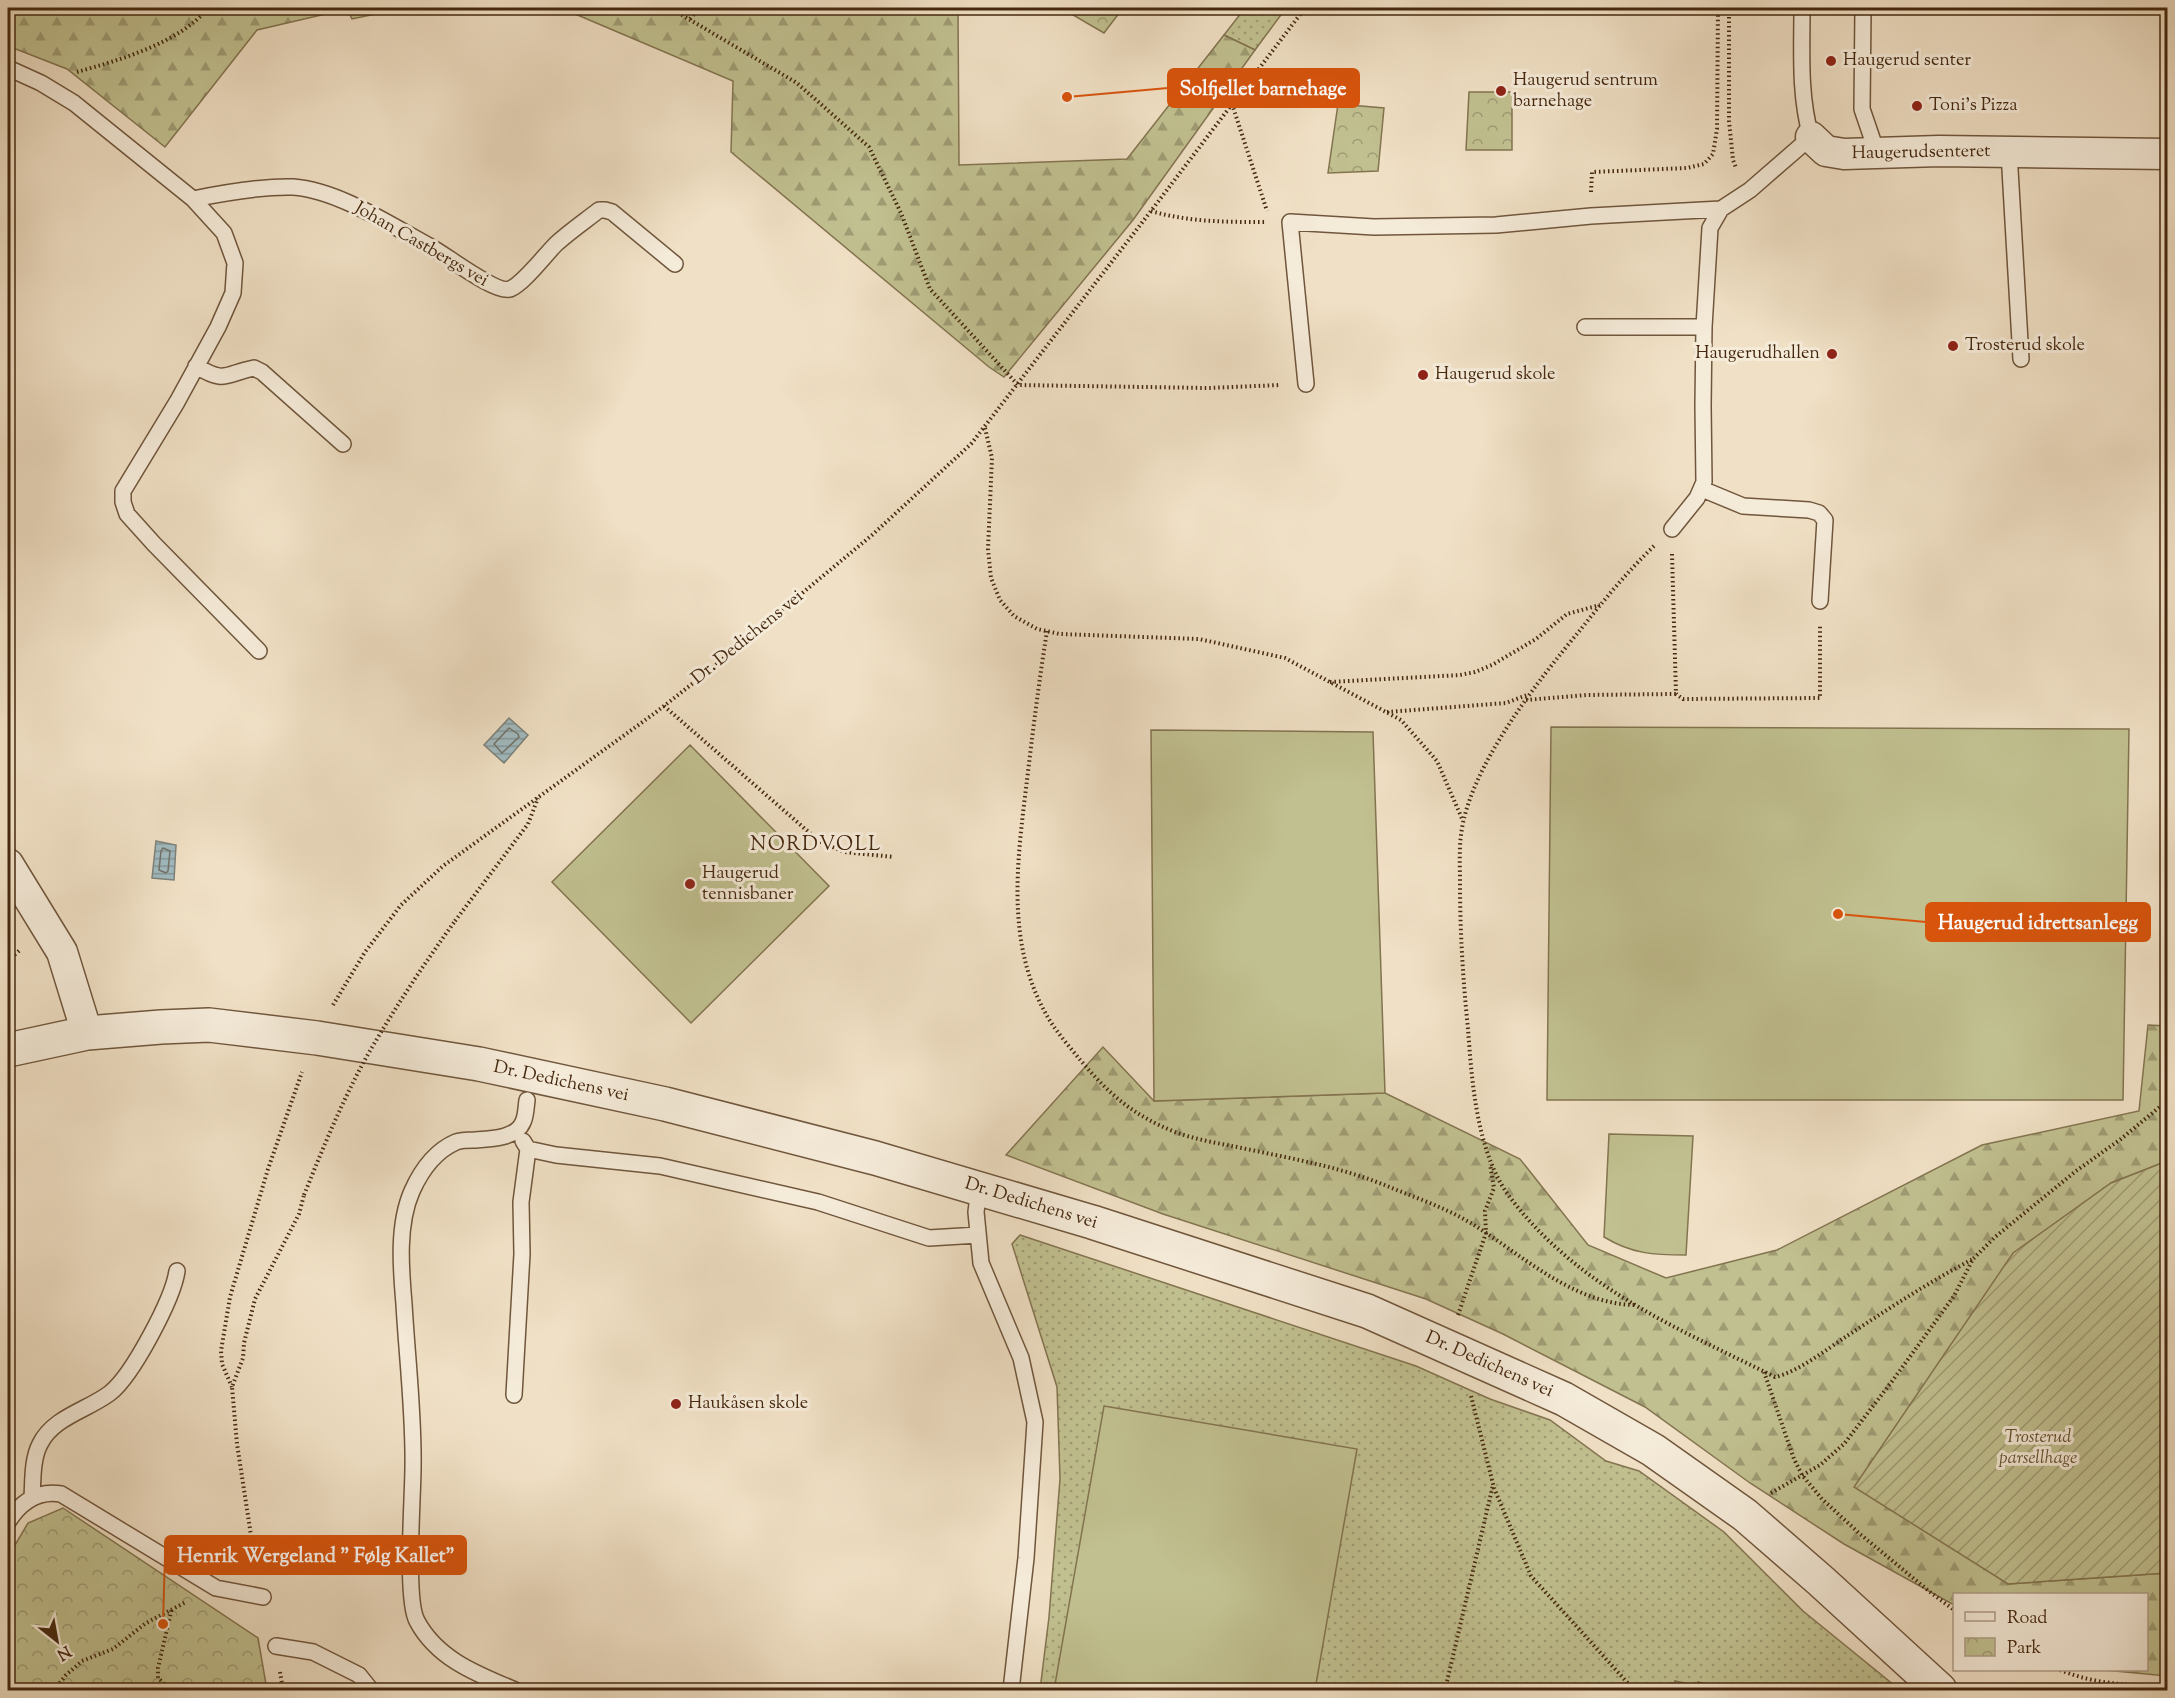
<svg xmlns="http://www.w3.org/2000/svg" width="2175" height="1698" font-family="'Sorts Mill Goudy',serif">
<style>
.grass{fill:url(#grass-dots);stroke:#837450;stroke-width:1.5}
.forest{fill:url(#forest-firs);stroke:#837450;stroke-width:1.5}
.park{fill:url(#park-crowns);stroke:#837450;stroke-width:1.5}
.garden{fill:url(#garden-furrows);stroke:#837450;stroke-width:1.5}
.pitch{fill:#c1c090;stroke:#837450;stroke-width:1.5}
.water{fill:url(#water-rules);stroke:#7c8079;stroke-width:1.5}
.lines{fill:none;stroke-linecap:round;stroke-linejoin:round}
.shore{stroke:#727168;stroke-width:1.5}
.service-casing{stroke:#70563c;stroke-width:18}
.minor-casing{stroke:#70563c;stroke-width:33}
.tertiary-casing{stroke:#70563c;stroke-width:36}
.path{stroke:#45280f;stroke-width:4;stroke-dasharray:1.5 3;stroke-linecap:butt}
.service{stroke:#f5ebd9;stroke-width:15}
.minor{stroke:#f5ebd9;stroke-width:30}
.tertiary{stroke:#f5ebd9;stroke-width:33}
.path-bridge{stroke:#45280f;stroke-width:4;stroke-dasharray:1.5 3;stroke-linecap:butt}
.poi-dot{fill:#8f2418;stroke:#f5ebd9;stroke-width:2}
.labels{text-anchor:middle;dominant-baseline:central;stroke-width:6;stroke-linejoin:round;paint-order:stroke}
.poi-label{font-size:18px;fill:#45280f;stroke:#f5ebd9;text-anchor:start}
.street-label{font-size:18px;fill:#45280f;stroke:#f5ebd9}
.park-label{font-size:18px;font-style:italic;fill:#644e2f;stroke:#f5ebd9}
.neighbourhood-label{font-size:20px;letter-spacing:1.5px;fill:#45280f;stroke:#f5ebd9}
.leader{fill:none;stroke:#d8540c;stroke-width:2}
.callout-dot{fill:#d8540c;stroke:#f5ebd9;stroke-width:2}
.callout{fill:#d8540c;stroke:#d8540c;stroke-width:2}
.callout-label{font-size:20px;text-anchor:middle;font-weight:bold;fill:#fff}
</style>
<defs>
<pattern id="grass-dots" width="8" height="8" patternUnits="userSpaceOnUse" patternTransform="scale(1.5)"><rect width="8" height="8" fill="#c1c090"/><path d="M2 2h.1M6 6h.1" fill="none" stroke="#9f9c74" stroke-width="1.8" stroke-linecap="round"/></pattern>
<pattern id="forest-firs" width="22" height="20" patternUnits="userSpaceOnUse" patternTransform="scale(1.5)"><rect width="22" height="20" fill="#c1c090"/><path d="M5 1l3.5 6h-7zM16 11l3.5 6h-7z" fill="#9f9c74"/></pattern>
<pattern id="park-crowns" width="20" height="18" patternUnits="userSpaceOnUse" patternTransform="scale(1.5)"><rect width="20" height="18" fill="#c1c090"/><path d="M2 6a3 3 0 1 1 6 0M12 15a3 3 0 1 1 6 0" fill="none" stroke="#9f9c74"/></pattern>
<pattern id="garden-furrows" width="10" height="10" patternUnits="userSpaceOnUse" patternTransform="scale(1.5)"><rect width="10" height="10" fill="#c1c090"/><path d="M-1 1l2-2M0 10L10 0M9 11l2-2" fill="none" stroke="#9f9c74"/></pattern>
<pattern id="water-rules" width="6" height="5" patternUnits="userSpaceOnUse" patternTransform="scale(1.5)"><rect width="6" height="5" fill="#a0bac0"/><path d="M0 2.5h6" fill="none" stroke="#84979a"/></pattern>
</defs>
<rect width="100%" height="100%" fill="#f0e0c5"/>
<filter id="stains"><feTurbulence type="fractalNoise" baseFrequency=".00333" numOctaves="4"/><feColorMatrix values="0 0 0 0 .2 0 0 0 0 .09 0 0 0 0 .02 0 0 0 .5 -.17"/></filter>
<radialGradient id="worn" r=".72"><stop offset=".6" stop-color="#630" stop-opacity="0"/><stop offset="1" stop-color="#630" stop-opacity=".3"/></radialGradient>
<!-- grass -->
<path class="grass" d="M 1245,8 L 1286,8 L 1255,50 L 1224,35 Z
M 1020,1235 L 1416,1366 L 1490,1399 L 1550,1420 L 1606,1461 L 1639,1471 L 1724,1532 L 1803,1611 L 1900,1690 L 1731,1690 L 1698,1682 L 1697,1686 L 1675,1681 L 1672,1690 L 1040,1690 L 1049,1617 L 1060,1479 L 1057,1387 L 1012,1244 Z"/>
<!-- forest -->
<path class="forest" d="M 8,8 L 405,8 L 352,19 L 347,9 L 257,30 L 165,147 L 67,69 L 8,46 Z
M 561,8 L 958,8 L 959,165 L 1127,159 L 1224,35 L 1255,50 L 1133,220 L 1004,377 L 989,367 L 731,152 L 733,81 Z
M 2148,1025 L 2167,1026 L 2167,1161 L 2111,1183 L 2008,1584 L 2167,1573 L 2167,1676 L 2104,1670 L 2146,1670 L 2146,1594 L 1954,1594 L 1954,1605 L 1844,1544 L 1750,1483 L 1645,1407 L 1503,1334 L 1426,1299 L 1163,1214 L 1006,1155 L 1103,1047 L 1154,1101 L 1385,1093 L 1520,1159 L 1588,1245 L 1666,1278 L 1777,1250 L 1982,1145 L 2139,1111 Z"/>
<!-- park -->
<path class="park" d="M 1061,8 L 1123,8 L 1104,33 Z
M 1469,92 L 1512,92 L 1512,150 L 1466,150 Z
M 1338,104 L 1384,108 L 1378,171 L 1328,173 Z
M 63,1508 L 258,1638 L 267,1690 L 8,1690 L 8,1557 L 28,1523 Z"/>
<!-- garden -->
<path class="garden" d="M 2167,1161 L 2167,1573 L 2008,1584 L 1854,1487 L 2013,1253 L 2111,1183 Z"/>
<!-- pitch -->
<path class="pitch" d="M 1551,727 L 2129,729 L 2123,1100 L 1547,1100 Z
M 1151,730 L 1373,732 L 1385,1093 L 1154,1101 Z
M 690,745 L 829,886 L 691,1023 L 552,882 Z
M 1609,1134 L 1693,1136 L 1686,1255 C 1654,1255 1632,1254 1604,1237 Z
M 1104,1406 L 1357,1449 L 1315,1690 L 1054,1690 Z"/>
<!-- water -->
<path class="water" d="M 509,718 L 528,735 L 504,763 L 484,745 Z
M 156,841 L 176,845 L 174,880 L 152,878 Z"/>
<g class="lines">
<!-- shore -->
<path class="shore" d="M 509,728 L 518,734 L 519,737 L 502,753 L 494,744 Z
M 163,848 L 170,851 L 168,871 L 166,873 L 159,870 L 161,851 Z"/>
<defs>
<path id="service" d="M 1863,8 L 1862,109 L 1877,153
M 8,68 L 41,83 L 74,103 L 193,199 L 224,233 L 235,263 L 233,293 L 218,327 L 177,402 L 123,491 L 123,502 L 127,514 L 154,544 L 259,651
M 2009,152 L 2021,359
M 193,199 C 223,193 262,186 293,187 C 338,190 392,226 431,247 C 446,255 496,294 510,289 C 523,284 545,255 556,244 C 569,232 585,221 599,210 L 605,210 L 612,212 L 675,264
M 1585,327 L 1704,327
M 196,366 C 226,384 224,374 254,368 L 262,372 L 343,444
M 1306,384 L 1290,222 L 1374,227 L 1496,225 L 1591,216 L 1721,209
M 1702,489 L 1743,506 L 1809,510 L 1819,513 L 1825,520 L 1820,601
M 1672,529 L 1697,498 L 1704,482 L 1703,406 L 1704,327 L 1710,228 L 1721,209 L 1750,190 L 1811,137 C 1799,95 1802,51 1802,8
M 528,1149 L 556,1155 L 660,1166 L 818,1202 L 929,1238 L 978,1235
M 979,1188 L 976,1212 L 981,1263 L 1021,1358 L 1035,1422 L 1026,1558 L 1011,1690
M 514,1395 L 522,1254 L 521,1202 L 528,1149 L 523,1141
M 32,1498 C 33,1481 32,1459 40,1444 C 53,1417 88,1410 110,1393 C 132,1376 173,1299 177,1271
M 8,1522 C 20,1503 37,1490 61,1494 L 216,1588 L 263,1597
M 276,1646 L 313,1652 L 359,1675 L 371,1690
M 515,1690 C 477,1674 437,1659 417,1621 C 405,1600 413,1497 413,1467 C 414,1415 407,1357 404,1304 C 401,1269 397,1225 412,1191 C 421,1171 435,1151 456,1142 C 461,1140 469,1140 474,1140 C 489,1139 516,1139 523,1122 C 526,1116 526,1107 527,1100"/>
<path id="minor" d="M 1811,137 L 1826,151 L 1844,154 L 1939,151 L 2168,154
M 8,864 L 62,952 L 87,1033"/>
<path id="tertiary" d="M 8,1050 L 87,1033 L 161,1027 L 209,1025 L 317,1038 L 479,1064 L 665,1104 L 875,1158 L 1092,1222 L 1367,1311 L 1564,1399 L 1653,1450 L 1745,1515 L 1821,1581 L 1940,1690"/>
</defs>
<!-- service casing -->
<use href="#service" class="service-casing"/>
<!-- minor casing -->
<use href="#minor" class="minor-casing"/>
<!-- tertiary casing -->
<use href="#tertiary" class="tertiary-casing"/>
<!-- path -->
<path class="path" d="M 670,8 L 797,83 L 869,147 L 901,213 L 930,289 L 1018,385 L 1208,388 L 1280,385
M 1729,8 L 1729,121 L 1733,160 L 1736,168
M 690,19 L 699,8
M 77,72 C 119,60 180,43 208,8
M 1232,104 L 1267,211
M 1591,192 L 1592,172 L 1687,168 L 1704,164 L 1713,154 L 1717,129 L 1718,8
M 1151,211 C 1188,222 1226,222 1265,222
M 985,428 L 992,458 L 988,549 L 991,578 L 1000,600 L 1014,616 L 1037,629 L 1060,634 L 1199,639 L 1285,658 L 1401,720 L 1437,761 L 1463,821
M 1654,546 C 1627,572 1604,600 1581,629 C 1538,681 1469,767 1461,835 C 1459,851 1460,867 1460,882 C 1460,932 1463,980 1468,1029 C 1472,1084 1477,1156 1512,1200 C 1581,1289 1677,1328 1775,1377 C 1798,1372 1827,1349 1847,1336 C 1888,1309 1929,1282 1973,1259
M 1672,554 L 1676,694 L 1683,699 L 1820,698 L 1820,625
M 1047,631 C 1039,681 1033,730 1027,780 C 1017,863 1004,949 1052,1024 C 1061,1037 1072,1050 1082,1062 C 1111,1096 1133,1115 1175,1132 C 1194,1139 1216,1143 1237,1147 C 1288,1158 1338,1166 1387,1186 C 1416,1198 1447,1208 1474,1225 C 1523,1256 1574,1304 1635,1305
M 1330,682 L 1460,675 L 1475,672 L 1492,665 L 1536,639 L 1567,614 L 1600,605
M 1526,700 L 1586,695 L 1676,694
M 664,706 L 819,841 L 844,852 L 894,857
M 1387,712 L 1506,703 L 1527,695
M 455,921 L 528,824 L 538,798
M 8,961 L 21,949
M 333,1005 L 365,952 L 401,905 L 443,866 L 655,713 L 706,673 L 871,536 L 971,444 L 1151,211 L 1305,8
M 1458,1315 L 1486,1233 L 1485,1211 L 1494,1188 L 1490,1164
M 1764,1372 L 1794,1459 L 1802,1475 L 1822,1499 L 1860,1534 L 1930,1592 L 1954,1610
M 232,1387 L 222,1364 L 221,1351 L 230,1297 L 268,1169 L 302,1072
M 1471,1396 L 1494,1488 L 1531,1576 L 1634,1690
M 1771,1493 L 1820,1465 L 1844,1444 L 1893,1380 L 1954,1296 L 1973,1259 L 1995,1237 L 2076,1171 L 2121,1139 L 2168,1100
M 256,1568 L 237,1444 L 232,1387 L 243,1358 L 244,1343 L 255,1299 L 299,1214 L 304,1195
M 2060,1670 C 2098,1685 2127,1685 2168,1686
M 280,1672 L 283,1690
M 54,1690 L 66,1675 L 82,1661 L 113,1649 L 146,1623 L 186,1602
M 171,1690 L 158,1678 L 158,1668 L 172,1608
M 1445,1690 L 1493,1485"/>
<!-- service -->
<use href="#service" class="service"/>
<!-- minor -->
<use href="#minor" class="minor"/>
<!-- tertiary -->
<use href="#tertiary" class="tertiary"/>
<!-- path-bridge -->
<path class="path-bridge" d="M 304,1195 C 323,1148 342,1101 367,1056 C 394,1009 424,964 455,921"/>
</g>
<!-- markers -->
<g class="poi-dot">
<circle cx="1831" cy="61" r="6"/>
<circle cx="1501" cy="91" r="6"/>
<circle cx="1917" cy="106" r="6"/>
<circle cx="1953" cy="346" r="6"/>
<circle cx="1832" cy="354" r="6"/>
<circle cx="1423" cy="375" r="6"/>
<circle cx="690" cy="884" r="6"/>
<circle cx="676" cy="1404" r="6"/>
</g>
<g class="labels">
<!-- poi labels -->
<g class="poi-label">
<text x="1843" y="61">Haugerud senter</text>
<text x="1513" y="81">Haugerud sentrum<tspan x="1513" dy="21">barnehage</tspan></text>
<text x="1929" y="106">Toni's Pizza</text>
<text x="1965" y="346">Trosterud skole</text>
<text x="1820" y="354" text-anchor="end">Haugerudhallen</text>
<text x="1435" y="375">Haugerud skole</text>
<text x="702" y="874">Haugerud<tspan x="702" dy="21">tennisbaner</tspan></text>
<text x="688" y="1404">Haukåsen skole</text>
</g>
<!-- street labels -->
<g class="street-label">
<text transform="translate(1921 153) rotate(-1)">Haugerudsenteret</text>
<text transform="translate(421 245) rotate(30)">Johan Castbergs vei</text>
<text transform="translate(748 638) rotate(-39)">Dr. Dedichens vei</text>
<text transform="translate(561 1082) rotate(12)">Dr. Dedichens vei</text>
<text transform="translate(1031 1204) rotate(17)">Dr. Dedichens vei</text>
<text transform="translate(1489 1365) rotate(24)">Dr. Dedichens vei</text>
</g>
<!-- park labels -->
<g class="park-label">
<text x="2038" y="1438">Trosterud<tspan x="2038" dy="21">parsellhage</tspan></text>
</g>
<!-- neighbourhood labels -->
<g class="neighbourhood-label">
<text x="816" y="845">NORDVOLL</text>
</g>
</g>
<!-- callouts -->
<path class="leader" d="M1067 97L1168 88M1838 914L1926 922M163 1624L165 1555"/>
<g class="callout-dot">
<circle cx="1067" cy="97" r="6"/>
<circle cx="1838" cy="914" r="6"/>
<circle cx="163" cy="1624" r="6"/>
</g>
<g class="callout">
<rect x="1168" y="69" width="191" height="38" rx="6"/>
<rect x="1926" y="903" width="224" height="38" rx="6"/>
<rect x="165" y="1536" width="301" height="38" rx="6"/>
</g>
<g class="callout-label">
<text x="1263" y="95">Solfjellet barnehage</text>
<text x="2038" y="929">Haugerud idrettsanlegg</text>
<text x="316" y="1562">Henrik Wergeland " Følg Kallet"</text>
</g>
<!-- margin -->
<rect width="2175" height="1698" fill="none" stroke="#f0e0c5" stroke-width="30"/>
<rect x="9" y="9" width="2157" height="1680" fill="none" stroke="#45280f" stroke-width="3"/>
<rect x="15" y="15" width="2145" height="1668" fill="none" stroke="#45280f" stroke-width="1.5"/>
<!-- legend -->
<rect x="1953" y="1593" width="195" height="78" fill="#f5ebd9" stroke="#af9d88" stroke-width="1.5"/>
<rect x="1965" y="1612" width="30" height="9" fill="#f5ebd9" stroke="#af9d88" stroke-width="1.5"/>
<text x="2007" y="1623" font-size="18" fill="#45280f">Road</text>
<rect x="1965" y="1638" width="30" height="18" fill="url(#park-crowns)" stroke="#af9d88" stroke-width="1.5"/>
<text x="2007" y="1653" font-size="18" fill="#45280f">Park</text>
<!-- north arrow -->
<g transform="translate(57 1641) rotate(149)" stroke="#f5ebd9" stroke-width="4.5" paint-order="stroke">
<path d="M0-4.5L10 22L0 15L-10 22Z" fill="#45280f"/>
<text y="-9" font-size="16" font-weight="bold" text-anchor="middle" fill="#45280f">N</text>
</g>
<rect width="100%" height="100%" filter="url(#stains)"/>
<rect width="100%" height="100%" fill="url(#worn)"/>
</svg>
